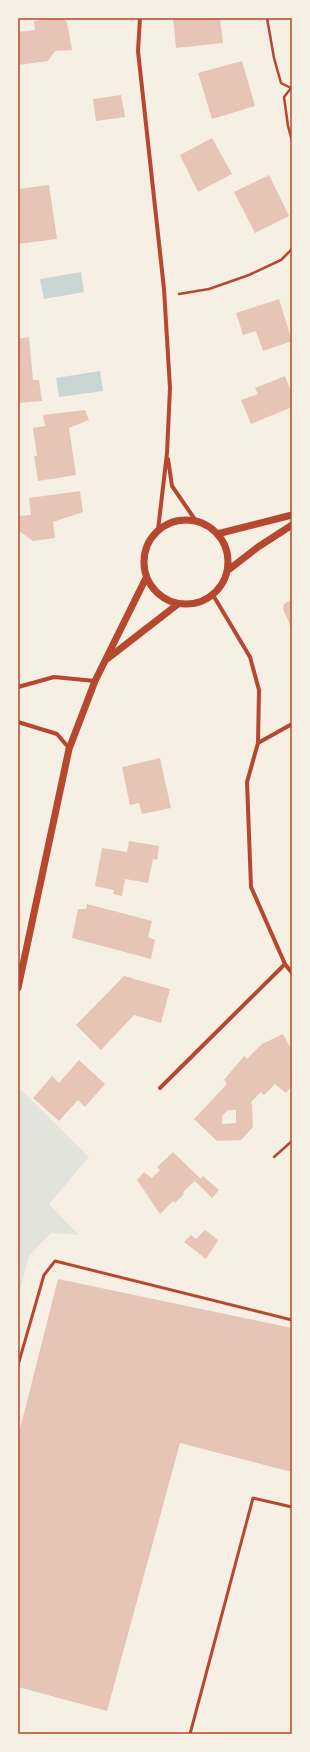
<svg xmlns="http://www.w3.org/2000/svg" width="310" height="1752" font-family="'Fira Sans',sans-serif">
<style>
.green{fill:#e2e4dc}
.water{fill:#c9d6d2}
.building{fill:#e6c5b7;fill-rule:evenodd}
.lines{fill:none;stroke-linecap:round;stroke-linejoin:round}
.path{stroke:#b5482f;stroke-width:2.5}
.service{stroke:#b5482f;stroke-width:3}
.minor{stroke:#b5482f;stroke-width:4}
.tertiary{stroke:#b5482f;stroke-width:7}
.neatline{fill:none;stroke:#b5482f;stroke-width:1.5}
</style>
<rect width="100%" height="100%" fill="#f6efe4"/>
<!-- green -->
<path class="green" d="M 18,1087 L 89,1157 L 49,1204 L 79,1235 L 51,1233 L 29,1256 L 18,1298 Z"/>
<!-- water -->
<path class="water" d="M 81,272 L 84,292 L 44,299 L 40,279 Z
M 100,371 L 103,391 L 59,397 L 56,378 Z"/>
<!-- building -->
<path class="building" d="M 51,18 L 62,18 L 67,22 L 72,50 L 55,51 L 48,61 L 18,65 L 18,32 L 35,30 L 34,21 Z
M 173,18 L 220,18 L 223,43 L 176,48 Z
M 242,61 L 255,106 L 212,119 L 198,73 Z
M 121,95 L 125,117 L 96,121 L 93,99 Z
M 212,138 L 232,174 L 198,192 L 180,155 Z
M 269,175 L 289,216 L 255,233 L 234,192 Z
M 49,185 L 57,239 L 18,244 L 18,189 Z
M 279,299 L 292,341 L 263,351 L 256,331 L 243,335 L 236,313 Z
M 29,337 L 33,380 L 39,380 L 42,401 L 18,403 L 18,339 Z
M 285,376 L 292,394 L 292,407 L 251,424 L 241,400 L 258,394 L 255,388 Z
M 85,410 L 89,420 L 69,428 L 76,475 L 38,481 L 34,456 L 37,456 L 33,428 L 45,426 L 43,415 Z
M 80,491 L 83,512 L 53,522 L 55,538 L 33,541 L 19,531 L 18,516 L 31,515 L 29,498 Z
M 292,599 L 292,630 L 283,609 L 284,604 Z
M 160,758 L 171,808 L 142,814 L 139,803 L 130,805 L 122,767 Z
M 129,841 L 159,846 L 157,860 L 153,859 L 148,883 L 125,879 L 122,896 L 113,894 L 114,890 L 95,886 L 102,848 L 127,852 Z
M 87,904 L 152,921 L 148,937 L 155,940 L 151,959 L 72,938 L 78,909 L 86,909 Z
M 124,976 L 170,989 L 161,1023 L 134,1015 L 101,1050 L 76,1025 Z
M 283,1034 L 292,1050 L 292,1086 L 286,1093 L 275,1084 L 264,1095 L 261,1092 L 251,1102 L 252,1104 L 253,1127 L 241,1140 L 217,1141 L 194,1119 L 227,1084 L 224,1080 L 244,1056 L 247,1059 L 262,1044 ZM 228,1110 L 236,1110 L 236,1123 L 222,1124 L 222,1116 Z
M 79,1060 L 105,1084 L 85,1107 L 78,1100 L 59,1121 L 33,1098 L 52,1076 L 59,1083 Z
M 173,1152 L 201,1179 L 203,1176 L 219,1190 L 212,1198 L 195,1181 L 183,1192 L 184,1194 L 175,1203 L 173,1201 L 160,1214 L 137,1180 L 144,1172 L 152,1178 L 160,1170 L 157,1167 Z
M 205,1230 L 218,1240 L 206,1259 L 184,1242 L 191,1235 L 196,1239 Z
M 58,1279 L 292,1328 L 292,1472 L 180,1443 L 107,1711 L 18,1687 L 18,1437 Z"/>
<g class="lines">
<!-- path -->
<path class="path" d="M 267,18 L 274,58 L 281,83 L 291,88
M 292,87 L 284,97 L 288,126 L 292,141
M 179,294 L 209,289 L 249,275 L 281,260 L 292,249
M 274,1157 L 292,1141"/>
<!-- service -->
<path class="service" d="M 18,1365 L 44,1275 L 55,1261 L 292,1320
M 190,1734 L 253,1498 L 292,1507"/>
<!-- minor -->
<path class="minor" d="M 140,18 L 138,51 L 164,289 L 170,388 L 167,453 L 158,530
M 168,459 L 172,486 L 196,521
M 213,595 L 250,657 L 259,690 L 258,743 L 247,782 L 251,887 L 285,964 L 292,973
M 18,687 L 54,677 L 95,681
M 18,722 L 57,734 L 69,748
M 258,743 L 292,724
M 160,1088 L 285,964"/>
<!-- tertiary -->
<path class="tertiary" d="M144 562a42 42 0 1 1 84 0a42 42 0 1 1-84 0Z
M 217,534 L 292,515
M 227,571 L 258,547 L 292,525
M 107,659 L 178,604
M 18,988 L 69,749 L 95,681 L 146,578"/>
</g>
<!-- border -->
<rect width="310" height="1752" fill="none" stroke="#f6efe4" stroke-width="38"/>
<rect x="19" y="19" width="272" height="1714" class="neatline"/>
</svg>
